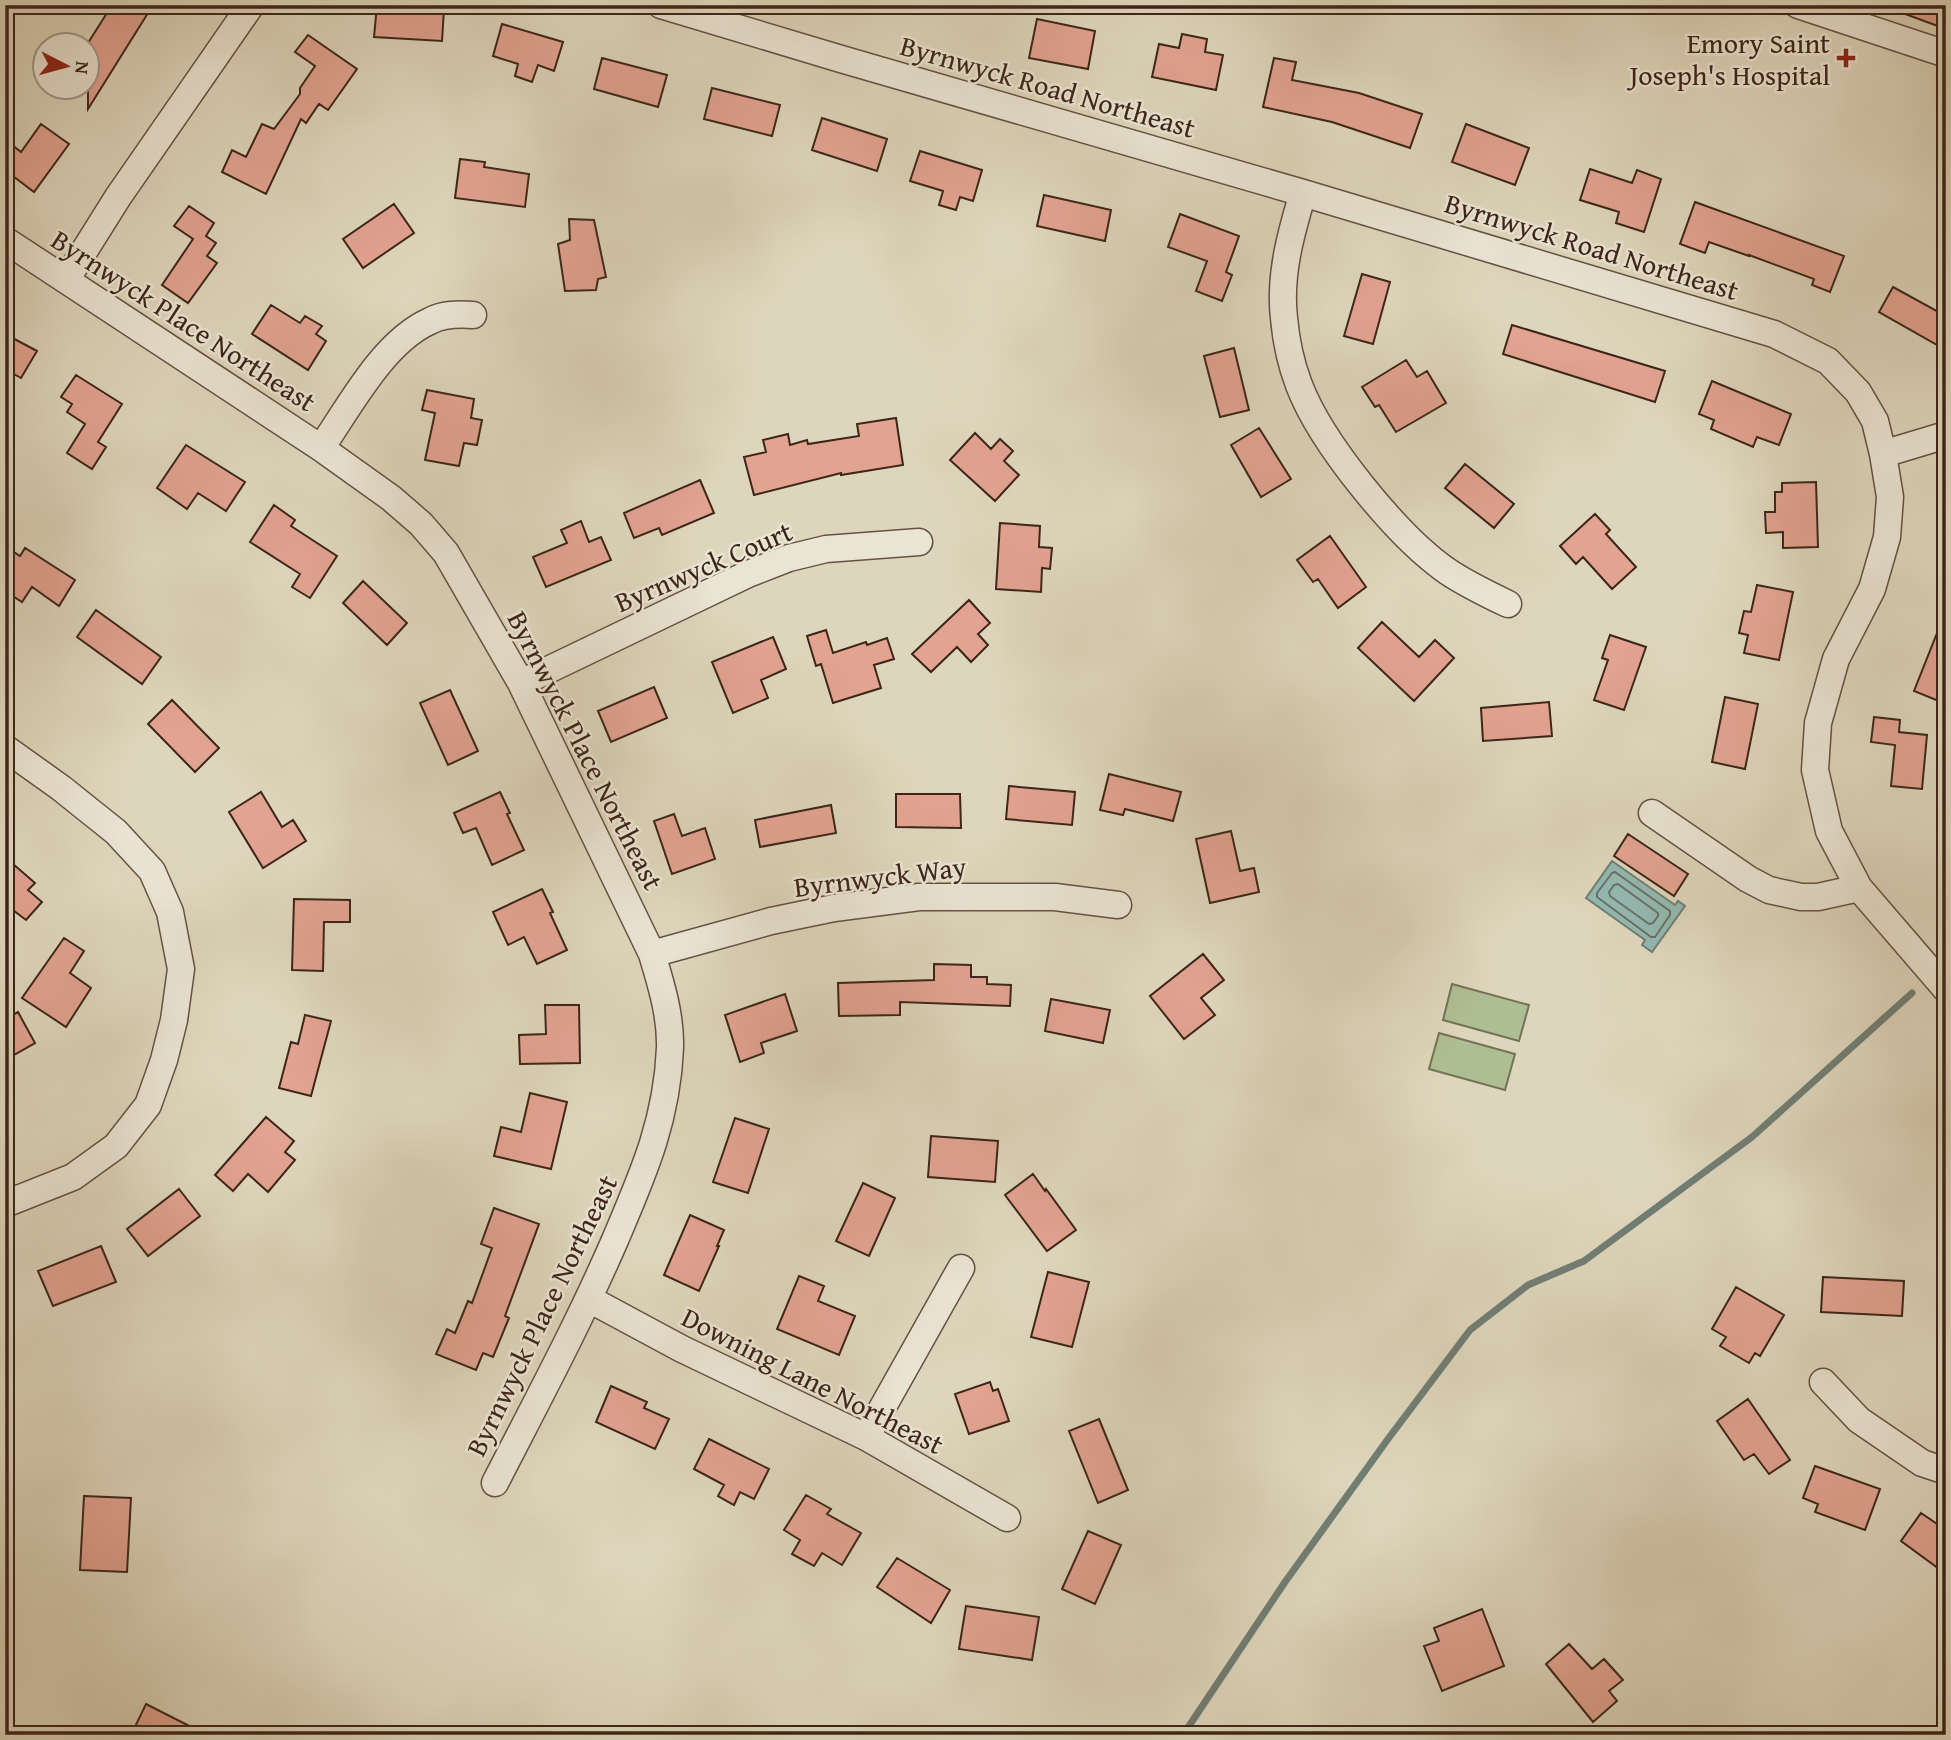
<svg xmlns="http://www.w3.org/2000/svg" width="1951" height="1740" font-family="'Gentium Book Plus',serif">
<style>
.green{fill:#aebe93;stroke:#757256;stroke-width:2}
.water{fill:#93b9b1;stroke:#707e74;stroke-width:2}
.lines{fill:none;stroke-linecap:round;stroke-linejoin:round}
.shore{stroke:#687065;stroke-width:2}
.stream{stroke:#707e74;stroke-width:7}
.building{fill:#e2a391;stroke:#3c2619;stroke-width:2}
.minor-casing{stroke:#645242;stroke-width:29}
.minor{stroke:#eae4d3;stroke-width:26}
.poi-dot{fill:#8f2418;stroke:#eae4d3;stroke-width:2.5}
.labels{text-anchor:middle;dominant-baseline:central;stroke-width:5;stroke-linejoin:round;paint-order:stroke}
.poi-label{font-size:28px;fill:#3c2619;stroke:#eae4d3;text-anchor:end}
.street-label{font-size:28px;fill:#3c2619;stroke:#eae4d3}
</style>
<rect width="100%" height="100%" fill="#ded6bc"/>
<filter id="stains"><feTurbulence type="fractalNoise" baseFrequency=".00286" numOctaves="4"/><feColorMatrix values="0 0 0 0 .2 0 0 0 0 .09 0 0 0 0 .02 0 0 0 .5 -.17"/></filter>
<radialGradient id="worn" r=".72"><stop offset=".6" stop-color="#630" stop-opacity="0"/><stop offset="1" stop-color="#630" stop-opacity=".3"/></radialGradient>
<!-- green -->
<path class="green" d="M 1452,984 L 1529,1005 L 1519,1041 L 1443,1020 Z
M 1439,1033 L 1515,1054 L 1505,1090 L 1429,1069 Z"/>
<!-- water -->
<path class="water" d="M 1612,861 L 1675,905 L 1678,901 L 1685,906 L 1652,952 L 1642,945 L 1645,940 L 1586,898 Z"/>
<g class="lines">
<!-- shore -->
<path class="shore" d="M 1615,872 L 1670,911 L 1670,915 L 1655,937 L 1651,937 L 1597,897 L 1597,893 L 1612,873 Z
M 1618,884 L 1658,913 L 1658,916 L 1653,923 L 1649,924 L 1610,896 L 1609,892 L 1614,885 Z"/>
<!-- stream -->
<path class="stream" d="M 1183,1735 L 1285,1582 L 1388,1439 L 1470,1330 L 1528,1285 L 1584,1261 L 1752,1137 L 1912,993"/>
</g>
<!-- building -->
<path class="building" d="M 112,5 L 153,5 L 88,109 L 88,43 Z
M 377,5 L 444,9 L 442,41 L 374,37 Z
M 1887,5 L 1946,5 L 1946,29 L 1886,7 Z
M 1037,19 L 1095,31 L 1088,69 L 1029,58 Z
M 502,24 L 563,42 L 554,71 L 538,65 L 532,82 L 515,76 L 518,64 L 493,56 Z
M 1182,34 L 1207,39 L 1205,52 L 1223,55 L 1216,90 L 1152,77 L 1159,44 L 1179,48 Z
M 308,35 L 357,69 L 328,110 L 319,104 L 306,123 L 301,119 L 266,194 L 222,172 L 232,150 L 246,157 L 262,124 L 274,129 L 300,94 L 300,88 L 315,66 L 295,52 Z
M 602,58 L 667,75 L 658,107 L 594,89 Z
M 1274,58 L 1296,62 L 1292,80 L 1359,93 L 1422,114 L 1410,148 L 1332,122 L 1263,107 Z
M 712,88 L 780,105 L 772,136 L 704,119 Z
M 822,118 L 887,139 L 877,171 L 812,150 Z
M 41,124 L 69,144 L 34,192 L 5,170 L 5,154 L 12,145 L 21,152 Z
M 1466,124 L 1529,148 L 1515,185 L 1452,162 Z
M 920,151 L 982,170 L 973,201 L 960,197 L 956,210 L 939,205 L 943,191 L 910,181 Z
M 460,159 L 485,162 L 484,167 L 529,174 L 525,207 L 455,198 Z
M 1590,169 L 1632,183 L 1637,170 L 1661,179 L 1644,232 L 1616,223 L 1619,212 L 1580,200 Z
M 1044,195 L 1111,210 L 1105,241 L 1037,226 Z
M 1695,202 L 1844,256 L 1830,292 L 1812,285 L 1814,279 L 1749,255 L 1749,256 L 1709,242 L 1705,253 L 1680,244 Z
M 394,204 L 414,233 L 363,268 L 343,239 Z
M 189,206 L 214,223 L 206,236 L 216,243 L 207,256 L 217,263 L 188,303 L 162,285 L 193,239 L 174,226 Z
M 1180,214 L 1239,236 L 1226,272 L 1232,275 L 1222,301 L 1196,291 L 1207,261 L 1168,247 Z
M 569,219 L 594,220 L 606,277 L 598,279 L 596,290 L 565,291 L 558,244 L 570,240 Z
M 1362,274 L 1390,282 L 1373,344 L 1344,336 Z
M 1893,287 L 1946,316 L 1946,350 L 1879,312 Z
M 271,305 L 300,323 L 305,316 L 322,326 L 316,334 L 326,341 L 308,370 L 252,334 Z
M 1512,325 L 1665,371 L 1655,402 L 1503,354 Z
M 5,334 L 37,351 L 21,378 L 5,369 Z
M 1234,348 L 1249,410 L 1220,417 L 1204,356 Z
M 1406,360 L 1417,377 L 1427,371 L 1446,403 L 1396,432 L 1379,405 L 1375,407 L 1362,387 Z
M 76,375 L 122,404 L 98,442 L 106,447 L 92,469 L 67,453 L 85,424 L 67,412 L 72,404 L 61,397 Z
M 1712,381 L 1791,414 L 1779,445 L 1757,437 L 1753,447 L 1711,429 L 1714,420 L 1699,414 Z
M 427,390 L 474,399 L 471,418 L 482,420 L 477,445 L 464,443 L 459,466 L 425,460 L 435,413 L 422,410 Z
M 896,418 L 903,465 L 841,475 L 841,473 L 754,495 L 744,457 L 766,452 L 763,440 L 788,434 L 790,445 L 807,440 L 808,444 L 859,436 L 857,424 Z
M 1259,428 L 1291,479 L 1261,497 L 1231,445 Z
M 975,433 L 991,449 L 1000,439 L 1013,451 L 1004,461 L 1019,475 L 995,501 L 950,460 Z
M 186,445 L 245,482 L 226,511 L 198,493 L 187,509 L 157,488 Z
M 1465,464 L 1514,504 L 1494,528 L 1445,488 Z
M 700,480 L 714,513 L 662,535 L 659,528 L 634,538 L 624,513 Z
M 1816,482 L 1818,547 L 1783,548 L 1783,532 L 1766,533 L 1765,512 L 1775,512 L 1775,492 L 1782,492 L 1782,483 Z
M 274,505 L 295,520 L 291,526 L 337,556 L 310,598 L 292,587 L 300,574 L 250,542 Z
M 1595,514 L 1610,530 L 1606,534 L 1636,567 L 1612,589 L 1583,557 L 1576,564 L 1560,546 Z
M 581,521 L 589,542 L 601,537 L 611,560 L 546,587 L 533,557 L 567,543 L 561,530 Z
M 1000,523 L 1040,526 L 1039,547 L 1052,548 L 1050,569 L 1042,568 L 1041,592 L 996,589 Z
M 1330,536 L 1366,587 L 1338,608 L 1318,579 L 1313,582 L 1297,560 Z
M 5,546 L 20,556 L 25,548 L 75,580 L 59,606 L 32,587 L 22,602 L 5,591 Z
M 363,581 L 407,623 L 387,645 L 343,603 Z
M 1757,585 L 1793,592 L 1779,660 L 1744,653 L 1748,635 L 1739,633 L 1744,611 L 1751,612 Z
M 969,600 L 990,623 L 978,634 L 988,645 L 971,662 L 957,647 L 931,672 L 912,654 Z
M 96,610 L 161,657 L 142,684 L 77,637 Z
M 1945,613 L 1946,613 L 1946,704 L 1914,691 Z
M 1382,622 L 1419,657 L 1435,640 L 1454,658 L 1414,701 L 1358,648 Z
M 826,630 L 833,653 L 866,642 L 867,645 L 887,638 L 894,659 L 874,665 L 881,688 L 833,703 L 821,664 L 816,666 L 807,636 Z
M 1610,635 L 1646,647 L 1624,710 L 1594,700 L 1608,660 L 1602,658 Z
M 773,637 L 786,669 L 761,680 L 768,698 L 733,713 L 712,662 Z
M 654,687 L 667,718 L 611,742 L 598,711 Z
M 450,690 L 478,751 L 448,765 L 420,703 Z
M 1725,697 L 1758,704 L 1745,769 L 1712,762 Z
M 172,700 L 219,748 L 195,772 L 148,724 Z
M 1549,702 L 1552,736 L 1483,741 L 1481,708 Z
M 1874,717 L 1900,720 L 1899,732 L 1927,735 L 1922,789 L 1891,786 L 1895,745 L 1871,742 Z
M 1109,774 L 1181,792 L 1173,821 L 1125,809 L 1123,815 L 1100,810 Z
M 1009,786 L 1075,792 L 1072,825 L 1006,819 Z
M 261,792 L 282,827 L 293,820 L 306,841 L 263,868 L 229,812 Z
M 500,792 L 510,813 L 507,814 L 524,850 L 492,865 L 476,828 L 463,833 L 454,813 Z
M 896,794 L 960,794 L 961,828 L 896,827 Z
M 831,805 L 836,833 L 760,847 L 755,820 Z
M 674,814 L 682,836 L 705,828 L 715,859 L 672,874 L 654,821 Z
M 1231,831 L 1240,871 L 1254,868 L 1259,892 L 1210,903 L 1196,839 Z
M 1628,834 L 1688,874 L 1674,896 L 1614,856 Z
M 5,857 L 35,883 L 28,890 L 42,902 L 26,920 L 5,904 Z
M 542,889 L 553,912 L 550,913 L 567,950 L 537,964 L 524,937 L 508,945 L 493,912 Z
M 294,899 L 350,900 L 350,922 L 324,922 L 323,971 L 292,970 Z
M 64,938 L 84,951 L 70,973 L 91,988 L 66,1027 L 22,998 Z
M 1203,954 L 1224,980 L 1201,998 L 1215,1015 L 1184,1039 L 1150,996 Z
M 934,964 L 971,965 L 971,977 L 987,977 L 987,984 L 1011,985 L 1010,1006 L 900,1002 L 900,1015 L 839,1016 L 838,983 L 934,980 Z
M 785,994 L 797,1031 L 761,1043 L 764,1053 L 740,1062 L 725,1015 Z
M 1051,999 L 1110,1010 L 1103,1043 L 1045,1031 Z
M 545,1005 L 579,1005 L 580,1063 L 520,1064 L 519,1035 L 546,1034 Z
M 18,1012 L 35,1043 L 5,1060 L 5,1020 Z
M 305,1015 L 331,1021 L 311,1096 L 279,1088 L 291,1042 L 298,1044 Z
M 530,1093 L 567,1102 L 551,1169 L 494,1156 L 501,1127 L 521,1132 Z
M 266,1117 L 294,1141 L 285,1152 L 295,1160 L 268,1192 L 248,1174 L 233,1191 L 215,1175 Z
M 735,1118 L 769,1129 L 748,1193 L 713,1182 Z
M 931,1136 L 998,1141 L 995,1182 L 928,1177 Z
M 1033,1174 L 1045,1191 L 1046,1189 L 1076,1230 L 1047,1251 L 1005,1195 Z
M 863,1183 L 895,1198 L 869,1256 L 836,1241 Z
M 179,1189 L 200,1216 L 148,1256 L 127,1229 Z
M 494,1208 L 539,1224 L 505,1316 L 509,1318 L 493,1357 L 483,1353 L 476,1370 L 436,1354 L 447,1329 L 455,1333 L 468,1301 L 472,1303 L 492,1248 L 481,1244 Z
M 690,1215 L 724,1230 L 717,1246 L 719,1246 L 699,1291 L 664,1275 Z
M 101,1246 L 116,1282 L 53,1306 L 38,1271 Z
M 1048,1272 L 1089,1282 L 1072,1347 L 1031,1337 Z
M 799,1276 L 824,1286 L 818,1301 L 855,1316 L 839,1355 L 777,1329 Z
M 1823,1277 L 1904,1281 L 1902,1316 L 1821,1312 Z
M 1736,1287 L 1784,1315 L 1760,1356 L 1755,1353 L 1749,1363 L 1720,1346 L 1726,1337 L 1712,1329 Z
M 990,1382 L 993,1391 L 998,1389 L 1009,1421 L 969,1434 L 955,1394 Z
M 611,1386 L 647,1402 L 644,1408 L 669,1419 L 655,1449 L 596,1422 Z
M 1748,1399 L 1790,1460 L 1769,1474 L 1754,1454 L 1744,1460 L 1717,1421 Z
M 1099,1419 L 1128,1490 L 1098,1503 L 1069,1431 Z
M 709,1439 L 769,1469 L 754,1499 L 740,1492 L 734,1505 L 718,1496 L 724,1485 L 694,1469 Z
M 1815,1466 L 1880,1489 L 1865,1530 L 1815,1512 L 1818,1504 L 1803,1498 Z
M 806,1495 L 831,1509 L 827,1514 L 861,1533 L 842,1565 L 822,1553 L 814,1566 L 792,1554 L 800,1540 L 784,1530 Z
M 84,1496 L 131,1498 L 127,1572 L 80,1570 Z
M 1921,1513 L 1946,1530 L 1946,1574 L 1901,1541 Z
M 1088,1531 L 1121,1545 L 1095,1604 L 1062,1589 Z
M 897,1558 L 950,1590 L 931,1623 L 877,1587 Z
M 966,1606 L 1039,1617 L 1032,1660 L 959,1649 Z
M 1482,1609 L 1504,1666 L 1442,1691 L 1424,1646 L 1439,1641 L 1434,1628 Z
M 1569,1644 L 1592,1669 L 1604,1659 L 1623,1680 L 1609,1691 L 1617,1701 L 1593,1722 L 1546,1664 Z
M 146,1704 L 207,1735 L 131,1735 Z"/>
<g class="lines">
<defs>
<path id="minor" d="M 661,5 L 841,59 L 1303,193 L 1774,334 L 1828,361 L 1858,392 L 1875,421 L 1883,454 L 1890,497 L 1887,537 L 1872,589 L 1836,659 L 1818,723 L 1815,770 L 1829,831 L 1859,888 L 1946,989
M 1798,5 L 1946,54
M 1303,193 C 1291,233 1279,275 1284,318 C 1286,341 1291,364 1299,385 C 1321,443 1397,536 1447,571 C 1466,584 1487,594 1508,604
M 5,240 L 321,448 L 391,498 L 421,524 L 446,553 L 521,683 L 652,954 C 661,984 671,1016 670,1048 C 667,1121 643,1174 615,1240 C 579,1323 536,1403 495,1483
M 66,280 L 118,197 L 251,5
M 321,448 C 350,406 383,342 430,321 C 443,314 458,314 473,315
M 1883,454 L 1946,435
M 521,683 L 748,574 L 789,558 L 826,549 L 919,542
M 5,748 L 61,788 L 116,832 L 152,871 L 170,912 L 181,969 L 174,1020 L 164,1060 L 148,1105 L 116,1146 L 73,1177 L 5,1204
M 1652,813 L 1748,879 L 1769,890 L 1801,897 L 1818,897 L 1859,888
M 652,954 L 771,921 L 834,908 L 919,897 L 1055,897 L 1118,905
M 589,1299 L 682,1349 L 866,1437 L 1007,1518
M 1823,1382 L 1859,1420 L 1922,1463 L 1946,1471
M 866,1437 L 961,1268"/>
</defs>
<!-- minor casing -->
<use href="#minor" class="minor-casing"/>
<!-- minor -->
<use href="#minor" class="minor"/>
</g>
<!-- markers -->
<path class="poi-dot" d="M1842.5 47.5h7v7h7v7h-7v7h-7v-7h-7v-7h7z"/>
<g class="labels">
<!-- poi labels -->
<g class="poi-label">
<text x="1830" y="42">Emory Saint<tspan x="1830" dy="32">Joseph's Hospital</tspan></text>
</g>
<!-- street labels -->
<g class="street-label">
<text transform="translate(1048 86) rotate(16)">Byrnwyck Road Northeast</text>
<text transform="translate(1592 246) rotate(17)">Byrnwyck Road Northeast</text>
<text transform="translate(184 320) rotate(33)">Byrnwyck Place Northeast</text>
<text transform="translate(703 566) rotate(-23)">Byrnwyck Court</text>
<text transform="translate(586 750) rotate(63)">Byrnwyck Place Northeast</text>
<text transform="translate(880 876) rotate(-7)">Byrnwyck Way</text>
<text transform="translate(541 1315) rotate(-64)">Byrnwyck Place Northeast</text>
<text transform="translate(813 1380) rotate(27)">Downing Lane Northeast</text>
</g>
</g>
<!-- margin -->
<rect width="1951" height="1740" fill="none" stroke="#ded6bc" stroke-width="28"/>
<rect x="7" y="7" width="1937" height="1726" fill="none" stroke="#3c2619" stroke-width="3.5"/>
<rect x="14" y="14" width="1923" height="1712" fill="none" stroke="#3c2619" stroke-width="2"/>
<!-- north arrow -->
<g transform="translate(66 66) rotate(96)"><circle r="33" fill="#eae4d3" stroke="#a49889" stroke-width="2"/>
<path d="M0-5L12 26L0 18L-12 26Z" fill="#8f2418"/>
<text y="-10" font-size="19" font-weight="bold" text-anchor="middle" fill="#3c2619">N</text>
</g>
<rect width="100%" height="100%" filter="url(#stains)"/>
<rect width="100%" height="100%" fill="url(#worn)"/>
</svg>
